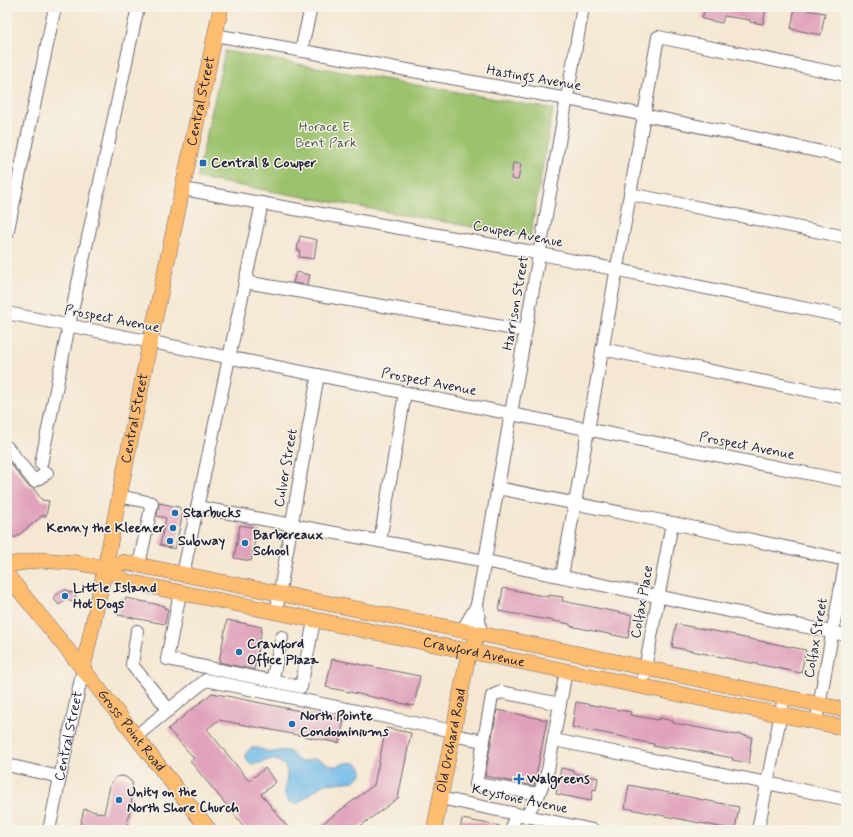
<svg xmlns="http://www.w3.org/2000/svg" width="853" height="837" font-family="Mynerve,sans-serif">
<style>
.green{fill:#9cc26d;stroke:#5f7254}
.water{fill:#6fb9e8;stroke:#486e92}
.building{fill:#e0a1bb}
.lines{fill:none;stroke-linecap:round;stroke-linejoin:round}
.minor-casing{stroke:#6c6770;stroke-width:14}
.major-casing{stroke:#6c6770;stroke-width:16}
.minor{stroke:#fff;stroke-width:12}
.major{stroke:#fdbc70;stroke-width:15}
.poi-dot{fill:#1f6fb2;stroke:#f7f3e8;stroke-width:1.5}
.labels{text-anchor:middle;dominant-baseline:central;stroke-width:3;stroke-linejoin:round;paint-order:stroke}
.street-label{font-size:14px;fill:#22223b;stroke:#f7f3e8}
.park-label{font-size:14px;fill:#4d5a4c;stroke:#f7f3e8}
.poi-label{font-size:14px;font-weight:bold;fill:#22223b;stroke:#f7f3e8;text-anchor:start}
</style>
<rect width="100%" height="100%" fill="#f7f3e8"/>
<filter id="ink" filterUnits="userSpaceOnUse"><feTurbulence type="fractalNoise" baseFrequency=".025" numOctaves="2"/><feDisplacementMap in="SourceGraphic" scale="8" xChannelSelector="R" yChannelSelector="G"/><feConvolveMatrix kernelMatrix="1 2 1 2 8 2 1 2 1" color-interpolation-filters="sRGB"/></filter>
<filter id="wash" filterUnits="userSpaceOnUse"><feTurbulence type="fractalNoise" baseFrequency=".012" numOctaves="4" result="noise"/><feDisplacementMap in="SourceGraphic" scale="16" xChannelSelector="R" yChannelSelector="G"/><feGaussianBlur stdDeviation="0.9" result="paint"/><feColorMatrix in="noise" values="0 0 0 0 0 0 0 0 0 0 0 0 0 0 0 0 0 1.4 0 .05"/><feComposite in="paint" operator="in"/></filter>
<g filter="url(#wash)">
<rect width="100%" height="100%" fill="#f5e7d2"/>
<!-- green -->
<path class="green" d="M 225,51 L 553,109 L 530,237 L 197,178 Z"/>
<!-- water -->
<path class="water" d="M 251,748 C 258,747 263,750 269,752 C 275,753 281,749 288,751 C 293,752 294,759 299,761 C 303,763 309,759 314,759 C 322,759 328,766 334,766 C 338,766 342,764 346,763 C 350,762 354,763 358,764 L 362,770 L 362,774 L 355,781 L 325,784 L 318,788 L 311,794 L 297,804 C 270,801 299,772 280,762 C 268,756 265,763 256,764 C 245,764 242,755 251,748 Z"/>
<g id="blocks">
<!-- building -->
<path class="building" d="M 705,7 L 766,7 L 763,24 L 750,22 L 750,20 L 724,16 L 722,23 L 702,19 Z
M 795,7 L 808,7 L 807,10 L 825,13 L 821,35 L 791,29 Z
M 513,163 L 521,164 L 518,180 L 511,179 Z
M 300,236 L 317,240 L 314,259 L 299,257 L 300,250 L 297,250 Z
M 296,272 L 310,275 L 307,285 L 293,283 Z
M 7,459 L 28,486 L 33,488 L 42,500 L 49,501 L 46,516 L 42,516 L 15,538 L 13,536 L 7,537 Z
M 159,503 L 179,507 L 183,512 L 175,549 L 160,545 L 166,518 L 157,516 Z
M 240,525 L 257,528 L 251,561 L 234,558 Z
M 503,588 L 549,597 L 549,595 L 563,597 L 562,601 L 632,615 L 628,638 L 570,626 L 570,624 L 499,611 Z
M 67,590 L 68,592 L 76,593 L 74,602 L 66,600 L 59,605 L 53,598 L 60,592 Z
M 126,598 L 165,606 L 164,608 L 168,609 L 165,624 L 118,615 L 121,600 L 125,601 Z
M 227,620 L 262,627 L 254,670 L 219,662 Z
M 676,624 L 735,635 L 735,636 L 806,650 L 801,673 L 672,647 Z
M 332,659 L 420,676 L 414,706 L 326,687 Z
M 212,693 L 344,720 L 339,743 L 219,720 L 207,729 L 249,781 L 265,768 L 276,782 L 261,794 L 290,830 L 247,830 L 190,761 L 194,758 L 168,729 Z
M 576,702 L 631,712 L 630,715 L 658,720 L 659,718 L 673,721 L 673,723 L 737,735 L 738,734 L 752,737 L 750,750 L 751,750 L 749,763 L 732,760 L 733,758 L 712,754 L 713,754 L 668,746 L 668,749 L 653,746 L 654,744 L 634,740 L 634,739 L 572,727 Z
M 497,710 L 547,720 L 534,786 L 485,776 Z
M 386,728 L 411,733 L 398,798 L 355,830 L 314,830 L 374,785 Z
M 561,768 L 574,771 L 574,773 L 598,778 L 596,790 L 593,789 L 591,801 L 556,794 Z
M 122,776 L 126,777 L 132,782 L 133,793 L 126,830 L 79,830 L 84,809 L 104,814 L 110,785 L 116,777 Z
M 629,785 L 739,807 L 735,830 L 625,808 Z
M 462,819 L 500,826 L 499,830 L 460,830 Z"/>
</g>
</g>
<g filter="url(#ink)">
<use href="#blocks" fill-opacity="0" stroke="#6c6770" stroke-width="1"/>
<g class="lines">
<defs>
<g id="minor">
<path d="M 215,35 L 567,99 L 846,157"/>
<path d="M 301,51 L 311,7"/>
<path d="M 183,189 L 527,251 L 846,317"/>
<path d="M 630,194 L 846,237"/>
<path d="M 7,234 L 55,7"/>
<path d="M 245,282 L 526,331"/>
<path d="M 7,313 L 846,481"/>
<path d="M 602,349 L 846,398"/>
<path d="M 7,447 L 34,481 L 47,473"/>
<path d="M 41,464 L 69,325 L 138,7"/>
<path d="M 498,488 L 672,523 L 846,560"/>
<path d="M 119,496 L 152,503 L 139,565"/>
<path d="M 197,507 L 485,561 L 846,635"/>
<path d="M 380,541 L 405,393"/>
<path d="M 183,574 L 262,203"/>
<path d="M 562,576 L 658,37 L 846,75"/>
<path d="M 180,593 L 167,659 L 301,687 L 314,621"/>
<path d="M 276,613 L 318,375"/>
<path d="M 137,631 L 132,665 L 169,710"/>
<path d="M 462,631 L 477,605"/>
<path d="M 481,635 L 477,605 L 583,7"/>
<path d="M 272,681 L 282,637"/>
<path d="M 642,686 L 672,523"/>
<path d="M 816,722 L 846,559"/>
<path d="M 452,735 L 484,741"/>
<path d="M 136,736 L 206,680 L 453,731"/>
<path d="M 554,740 L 846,799"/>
<path d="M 7,765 L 60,777"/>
<path d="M 539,794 L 476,784 L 492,696 L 501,692 L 560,704"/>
<path d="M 440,798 L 593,830"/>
<path d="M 526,816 L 539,794 L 548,770 L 566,671"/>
<path id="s1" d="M 49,830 L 83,669"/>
<path d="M 512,830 L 515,814"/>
<path d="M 758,830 L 784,697"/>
</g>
<g id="major">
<path id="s2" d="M 7,565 L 40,560 L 78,563 L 105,568 L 125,581 L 163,589 L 846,728"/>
<path d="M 105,568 L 123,562 L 560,650 L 846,710"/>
<path id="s3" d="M 7,575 L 83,669 L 209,830"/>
<path id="s4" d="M 83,669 L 105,568 L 150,342 L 221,7"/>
<path id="s5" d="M 434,830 L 469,651 L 475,642"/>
</g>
</defs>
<!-- minor casing -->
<use href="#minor" class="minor-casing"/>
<!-- major casing -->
<use href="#major" class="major-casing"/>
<!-- minor -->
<use href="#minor" class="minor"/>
<!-- major -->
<use href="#major" class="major"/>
</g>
</g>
<!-- markers -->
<g class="poi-dot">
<rect x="199" y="159" width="8" height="8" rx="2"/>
<circle cx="175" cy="513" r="4"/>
<circle cx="173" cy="528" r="4"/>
<circle cx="170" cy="541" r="4"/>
<circle cx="245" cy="543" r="4"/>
<circle cx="65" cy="596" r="4"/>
<circle cx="239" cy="652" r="4"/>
<circle cx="292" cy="724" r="4"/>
<path d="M517 773h4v4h4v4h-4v4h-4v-4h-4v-4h4z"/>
<circle cx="119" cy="800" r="4"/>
</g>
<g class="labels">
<!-- street labels -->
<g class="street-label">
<text transform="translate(534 78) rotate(10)">Hastings Avenue</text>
<text stroke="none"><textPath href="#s4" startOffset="580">Central Street</textPath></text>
<text transform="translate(518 234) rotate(11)">Cowper Avenue</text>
<text transform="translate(516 303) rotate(-80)">Harrison Street</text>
<text transform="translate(112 319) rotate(11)">Prospect Avenue</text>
<text transform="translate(429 382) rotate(11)">Prospect Avenue</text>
<text stroke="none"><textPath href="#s4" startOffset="256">Central Street</textPath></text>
<text transform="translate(747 446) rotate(11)">Prospect Avenue</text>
<text transform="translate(286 468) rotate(-80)">Culver Street</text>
<text transform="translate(642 602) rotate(-80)">Colfax Place</text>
<text transform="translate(816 638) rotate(-80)">Colfax Street</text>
<text stroke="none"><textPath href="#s2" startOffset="479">Crawford Avenue</textPath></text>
<text stroke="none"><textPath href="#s3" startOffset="199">Gross Point Road</textPath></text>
<text stroke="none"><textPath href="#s1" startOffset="96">Central Street</textPath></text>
<text stroke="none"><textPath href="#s5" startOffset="91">Old Orchard Road</textPath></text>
<text transform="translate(520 799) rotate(12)">Keystone Avenue</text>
</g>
<!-- park labels -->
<g class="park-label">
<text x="326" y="127">Horace E.<tspan x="326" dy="16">Bent Park</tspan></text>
</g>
<!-- poi labels -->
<g class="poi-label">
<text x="211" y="163">Central &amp; Cowper</text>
<text x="183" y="513">Starbucks</text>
<text x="165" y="528" text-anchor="end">Kenny the Kleener</text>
<text x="253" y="535">Barbereaux<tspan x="253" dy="16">School</tspan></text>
<text x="178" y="541">Subway</text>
<text x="73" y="588">Little Island<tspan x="73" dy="16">Hot Dogs</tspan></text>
<text x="247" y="644">Crawford<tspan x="247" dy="16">Office Plaza</tspan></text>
<text x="300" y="716">North Pointe<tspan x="300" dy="16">Condominiums</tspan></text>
<text x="527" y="779">Walgreens</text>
<text x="127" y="792">Unity on the<tspan x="127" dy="16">North Shore Church</tspan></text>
</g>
</g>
<!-- margin -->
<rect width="853" height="837" fill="none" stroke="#f7f3e8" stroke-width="24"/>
</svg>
